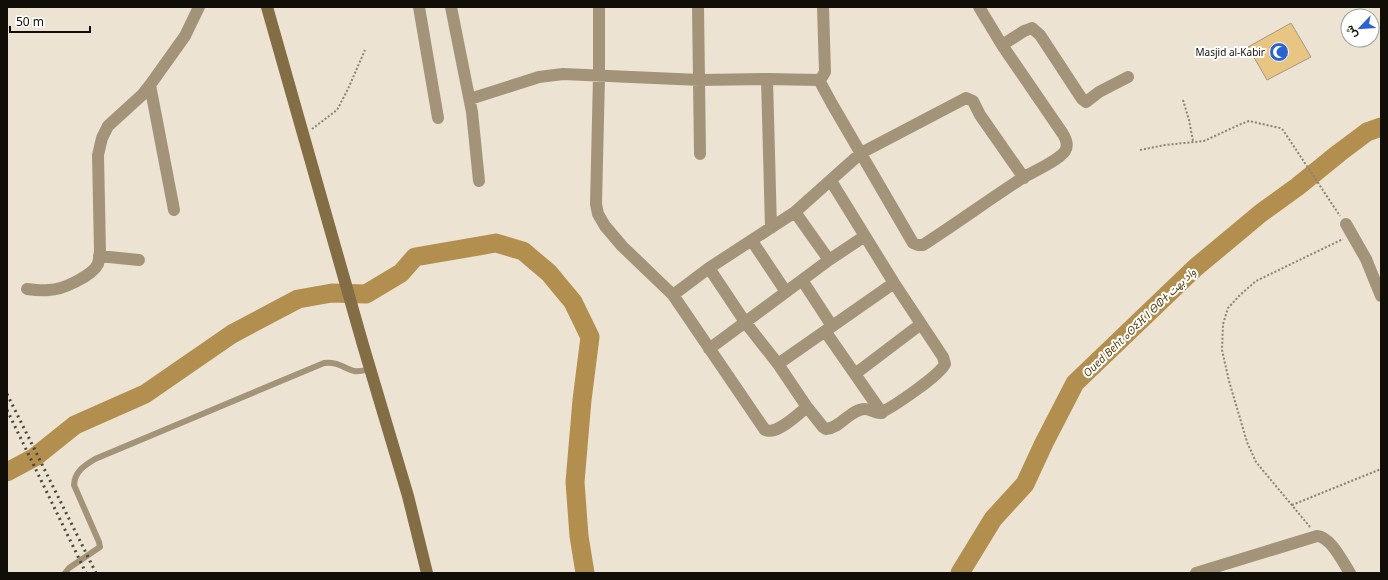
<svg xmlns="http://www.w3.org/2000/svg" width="1388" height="580" font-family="'Noto Sans',Vazirmatn,'Noto Sans Tifinagh',sans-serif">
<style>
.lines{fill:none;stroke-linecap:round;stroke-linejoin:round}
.river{stroke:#b28f4e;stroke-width:19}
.building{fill:#e9c583;stroke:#a19989}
.path{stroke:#898276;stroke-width:2;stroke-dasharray:2 2;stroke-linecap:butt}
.lane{stroke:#a39479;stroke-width:6}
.street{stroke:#a39479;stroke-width:12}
.secondary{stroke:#836d44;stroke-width:12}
.rail{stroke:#4a453d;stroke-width:3;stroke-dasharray:2 4;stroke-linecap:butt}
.labels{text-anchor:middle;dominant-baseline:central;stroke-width:4;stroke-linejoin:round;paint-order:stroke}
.poi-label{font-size:10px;fill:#110e08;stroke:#fff;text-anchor:end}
.water-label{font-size:11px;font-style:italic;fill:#5c4410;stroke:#fff}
</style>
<rect width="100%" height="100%" fill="#ede3d3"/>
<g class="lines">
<!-- river -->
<path class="river" d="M 7,472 L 35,457 L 75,425 L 145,394 L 232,334 L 298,299 L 332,293 L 366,294 L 401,273 L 415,257 L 496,243 L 523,251 L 549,273 L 573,302 L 590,337 L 582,400 L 575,482 L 579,536 L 585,573
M 960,573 L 993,519 L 1025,484 L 1044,443 L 1075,383 L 1195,268 L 1261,213 L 1297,187 L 1339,153 L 1367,132 L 1381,127"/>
</g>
<!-- building -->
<path class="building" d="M 1291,23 L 1311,57 L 1267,80 L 1248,47 Z"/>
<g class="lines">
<!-- path -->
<path class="path" d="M 1183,100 L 1189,120 L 1193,141
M 312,129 L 337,110 L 348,89 L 365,50
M 1140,150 L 1165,145 L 1204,141 L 1241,124 L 1249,121 L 1280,128 L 1283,130 L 1340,216
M 1292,505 L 1381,469
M 1310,527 L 1256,462 L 1247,442 L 1229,381 L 1222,350 L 1223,324 L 1228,308 L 1240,295 L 1256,281 L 1343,239"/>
<!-- lane -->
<path class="lane" d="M 65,573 L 69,568 L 100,547 L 99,542 L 74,485 C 75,471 84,466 95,459 L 324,363 C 336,361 344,368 354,371 C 360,372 365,370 370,369"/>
<!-- street -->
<path class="street" d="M 419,7 L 438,118
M 451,7 L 472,112 L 479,181
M 599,7 L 599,76 L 596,204 L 598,214 L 605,226 L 622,246 L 673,295 L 765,430 C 777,435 797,415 807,407 L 823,427 L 826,429 C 841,428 850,409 865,409 C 871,409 875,413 880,413 C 893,407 939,376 945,364 L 943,357 L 894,283
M 698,7 L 700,154
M 1002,45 L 1024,31 L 1032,28 L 1040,35 L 1082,99 L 1086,102 L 1099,92 L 1128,77
M 767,79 L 771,228
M 819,80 L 832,104 L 913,243 L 918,245 L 923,245 C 957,223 990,199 1024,177 C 1035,171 1059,160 1065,151 C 1069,145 1066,139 1063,134 L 1002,45 L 979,7
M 150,85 L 174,210
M 470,99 L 539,77 L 563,74 L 700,80 L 767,79 L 819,80 L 822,77 L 825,72 L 823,7
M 795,212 L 829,260
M 1346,224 L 1366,259 L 1381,296
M 752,241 L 786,292
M 99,256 L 139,260
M 709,268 L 745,322 L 778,364 L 807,407
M 802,280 L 832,326
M 27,289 C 34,290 42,291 49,290 C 62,290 92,276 98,264 C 99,261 99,255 100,252 L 98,155 L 102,138 L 108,126 L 142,95 L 150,85 L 185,36 L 199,7
M 673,295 L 709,268 L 795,212 L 861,153 L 966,98 L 973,101 L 980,115 L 1024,178
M 825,331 L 882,413
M 709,349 L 829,260 L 865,236
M 778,364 L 894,283 L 831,181
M 855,374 L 921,324
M 1196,573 L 1317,536 C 1331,537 1342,561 1350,573"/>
<!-- secondary -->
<path class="secondary" d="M 267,7 L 363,345 L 408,496 L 427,573"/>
<!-- rail -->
<path class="rail" d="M 7,394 L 96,573
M 7,410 L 86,573"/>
</g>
<!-- icons -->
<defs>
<symbol id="mosque-disc" viewBox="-11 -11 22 22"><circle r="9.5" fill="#2b63d0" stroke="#fff"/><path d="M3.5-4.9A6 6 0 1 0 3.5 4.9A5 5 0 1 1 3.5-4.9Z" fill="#fff"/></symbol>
</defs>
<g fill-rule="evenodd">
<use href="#mosque-disc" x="1268" y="41" width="22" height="22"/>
</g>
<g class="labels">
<!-- poi labels -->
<g class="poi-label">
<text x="1265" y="52">Masjid al-Kabir</text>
</g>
<!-- water labels -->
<g class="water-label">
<text transform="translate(1139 322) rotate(-44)">Oued Beht ⴰⵙⵉⴼ ⵏ ⴱⵀⵜ واد بهت</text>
</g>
</g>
<!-- border -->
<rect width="1388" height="580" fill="none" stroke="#110e08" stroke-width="16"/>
<!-- north arrow -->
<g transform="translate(1360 28) rotate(245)"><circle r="19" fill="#ffffff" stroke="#a09f9c"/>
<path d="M0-3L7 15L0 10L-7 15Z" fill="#2b63d0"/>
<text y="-6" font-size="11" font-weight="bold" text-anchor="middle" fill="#110e08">ش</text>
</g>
<!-- scale -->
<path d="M10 26v6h80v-6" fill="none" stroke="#110e08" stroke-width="2"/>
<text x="16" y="26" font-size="12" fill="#110e08" stroke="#ffffff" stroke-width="3" paint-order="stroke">50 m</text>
</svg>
